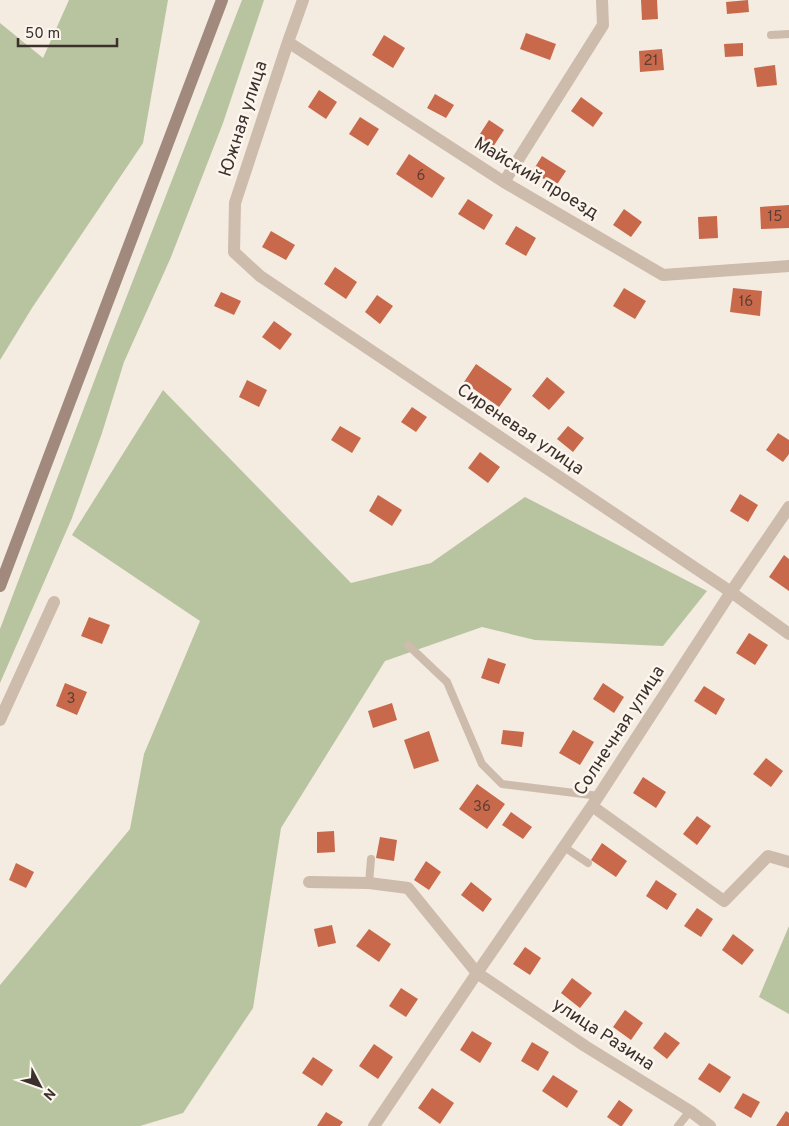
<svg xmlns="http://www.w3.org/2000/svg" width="789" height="1126" font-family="Overpass,sans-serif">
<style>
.green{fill:#b8c4a0}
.building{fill:#c8694b}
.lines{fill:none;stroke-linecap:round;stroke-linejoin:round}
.lane{stroke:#cdbbac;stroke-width:8}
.street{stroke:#cdbbac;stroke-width:12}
.secondary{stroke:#a18a7d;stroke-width:12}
.labels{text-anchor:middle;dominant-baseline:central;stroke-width:5;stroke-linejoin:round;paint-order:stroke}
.number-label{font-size:15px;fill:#5e3e33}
.street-label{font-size:18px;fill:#3b302b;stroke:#fbf5ee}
</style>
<rect width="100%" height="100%" fill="#f4ebe1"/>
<!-- green -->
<path class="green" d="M 69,0 L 168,0 L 143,143 L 32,308 L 0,360 L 0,23 L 43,58 Z
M 242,0 L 264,0 L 223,123 L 171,257 L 124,362 L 102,433 L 72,518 L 0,683 L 0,629 L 109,342 Z
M 163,390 L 351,583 L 431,563 L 525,497 L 707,591 L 663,646 L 535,640 L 482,627 L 385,661 L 281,828 L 253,1008 L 183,1113 L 140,1126 L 0,1126 L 0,985 L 130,829 L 144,754 L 200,621 L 72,535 Z
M 789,926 L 789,1014 L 759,997 Z"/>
<!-- building -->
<path class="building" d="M 641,0 L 657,0 L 658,19 L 642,20 Z
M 748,0 L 749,12 L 727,14 L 726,2 Z
M 526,33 L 556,44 L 550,60 L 520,49 Z
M 384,35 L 405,48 L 393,68 L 372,55 Z
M 743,43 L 743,56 L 725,57 L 724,44 Z
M 662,49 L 664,70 L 640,72 L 639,51 Z
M 775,65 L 777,85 L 757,87 L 754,68 Z
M 319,90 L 337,102 L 326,119 L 308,107 Z
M 435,94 L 454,105 L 446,118 L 427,108 Z
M 581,97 L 603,113 L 593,127 L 571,111 Z
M 360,117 L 379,129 L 368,146 L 349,134 Z
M 489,120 L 504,130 L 493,147 L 478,137 Z
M 409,154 L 445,178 L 432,198 L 396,174 Z
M 542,156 L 566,171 L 556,186 L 532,172 Z
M 468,199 L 493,215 L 484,230 L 458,214 Z
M 789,205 L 789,228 L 761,229 L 760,207 Z
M 624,209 L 642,222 L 631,237 L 613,225 Z
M 717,216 L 718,238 L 699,239 L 698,217 Z
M 516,226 L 536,238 L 526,256 L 505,244 Z
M 271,231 L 295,245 L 286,260 L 262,247 Z
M 335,267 L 357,282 L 346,299 L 324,284 Z
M 624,288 L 646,301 L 635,319 L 613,306 Z
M 733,288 L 762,291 L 760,316 L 730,312 Z
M 221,292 L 241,301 L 234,315 L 214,306 Z
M 377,295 L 393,306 L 380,324 L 365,312 Z
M 274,321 L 292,334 L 280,350 L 262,337 Z
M 476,364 L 512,389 L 499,407 L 464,382 Z
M 547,377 L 565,392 L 549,410 L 532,396 Z
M 247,380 L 267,390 L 259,407 L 239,397 Z
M 412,407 L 427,417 L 416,432 L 401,422 Z
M 340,426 L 361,438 L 352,453 L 331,440 Z
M 568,426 L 584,438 L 573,452 L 557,439 Z
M 778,433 L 789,440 L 789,454 L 783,462 L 766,450 Z
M 480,452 L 500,467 L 488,483 L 468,468 Z
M 740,494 L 758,505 L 748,522 L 730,511 Z
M 378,495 L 402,510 L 392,526 L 369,511 Z
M 784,555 L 789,559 L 789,591 L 769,577 Z
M 89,617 L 110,625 L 102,644 L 81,636 Z
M 749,633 L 768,645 L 755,665 L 736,653 Z
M 488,658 L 506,664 L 499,684 L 481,678 Z
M 65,683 L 87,692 L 77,715 L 56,706 Z
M 603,683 L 624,697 L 614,713 L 593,699 Z
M 704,686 L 725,699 L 716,715 L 694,701 Z
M 392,703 L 397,720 L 373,728 L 368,711 Z
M 503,730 L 524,732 L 522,747 L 501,744 Z
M 573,730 L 594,742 L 580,765 L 559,753 Z
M 429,731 L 439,761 L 414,769 L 404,740 Z
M 766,758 L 783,771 L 771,787 L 753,774 Z
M 643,777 L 666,792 L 656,808 L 633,793 Z
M 477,784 L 505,804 L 487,829 L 459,809 Z
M 511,812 L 532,827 L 523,839 L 502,825 Z
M 697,816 L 711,826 L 697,845 L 683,834 Z
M 334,831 L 335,852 L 317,853 L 317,832 Z
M 380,837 L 397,840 L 394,861 L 376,858 Z
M 602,843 L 627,861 L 616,877 L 591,860 Z
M 426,861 L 441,872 L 429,890 L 414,880 Z
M 16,863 L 34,872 L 26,888 L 9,880 Z
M 656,880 L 677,894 L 667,910 L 646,896 Z
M 471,882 L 492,899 L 483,912 L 461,895 Z
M 697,908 L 713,919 L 701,937 L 684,926 Z
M 332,925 L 336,943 L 318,947 L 314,929 Z
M 369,929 L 391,944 L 379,962 L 356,946 Z
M 733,934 L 754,950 L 742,965 L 722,950 Z
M 525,947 L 541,958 L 530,975 L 513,964 Z
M 572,978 L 592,993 L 580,1008 L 561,993 Z
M 401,988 L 418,999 L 406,1017 L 389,1006 Z
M 625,1010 L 643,1023 L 631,1040 L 613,1027 Z
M 472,1031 L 492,1043 L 480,1063 L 460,1050 Z
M 665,1032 L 680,1043 L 667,1059 L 653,1048 Z
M 532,1042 L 549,1052 L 538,1071 L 521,1061 Z
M 374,1044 L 393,1057 L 378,1079 L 359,1066 Z
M 313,1057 L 333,1070 L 322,1086 L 302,1073 Z
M 709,1063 L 731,1077 L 720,1093 L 698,1079 Z
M 553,1075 L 578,1091 L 567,1108 L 542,1091 Z
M 432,1088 L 454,1103 L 440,1124 L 418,1108 Z
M 743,1093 L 760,1102 L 751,1118 L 734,1108 Z
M 619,1100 L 633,1110 L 622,1126 L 620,1126 L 607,1117 Z
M 786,1111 L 789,1113 L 789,1126 L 776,1126 Z
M 326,1112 L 343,1122 L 340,1126 L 317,1126 Z"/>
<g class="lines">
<!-- lane -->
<path class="lane" d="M 771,35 L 789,34
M 408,645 L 447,682 L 482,764 L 502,784 L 599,796
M 564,847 L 588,863
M 369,883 L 371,859
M 678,1126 L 690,1111"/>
<!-- street -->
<path class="street" d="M 303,0 L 288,42 L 235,203 L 234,252 L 260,276 L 731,592 L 789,634
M 288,42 L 504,182 L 663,275 L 789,266
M 504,182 L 603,25 L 602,0
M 0,720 L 54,602
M 592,806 L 724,901 L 768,856 L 789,862
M 309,882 L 369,883 L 408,888 L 477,973 L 585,1046 L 690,1111 L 710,1126
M 374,1126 L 477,973 L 592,806 L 731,592 L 789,507"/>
<!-- secondary -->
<path class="secondary" d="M 0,586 L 222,0"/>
</g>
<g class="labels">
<!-- number labels -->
<g class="number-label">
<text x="651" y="61">21</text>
<text x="421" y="176">6</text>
<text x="775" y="217">15</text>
<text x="746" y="302">16</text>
<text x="71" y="699">3</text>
<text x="482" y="807">36</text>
</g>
<!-- street labels -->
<g class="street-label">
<text transform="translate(244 119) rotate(-72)">Южная улица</text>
<text transform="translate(536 179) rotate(31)">Майский проезд</text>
<text transform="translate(520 430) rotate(34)">Сиреневая улица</text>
<text transform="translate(620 731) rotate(-57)">Солнечная улица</text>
<text transform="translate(603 1035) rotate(33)">улица Разина</text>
</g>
</g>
<!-- north arrow -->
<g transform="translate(40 1086) rotate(131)" stroke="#fbf5ee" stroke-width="4" paint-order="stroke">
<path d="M0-4L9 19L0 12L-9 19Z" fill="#3b302b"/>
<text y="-8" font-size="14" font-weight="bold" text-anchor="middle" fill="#3b302b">N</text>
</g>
<!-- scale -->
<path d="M18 38v8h99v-8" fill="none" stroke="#3b302b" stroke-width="2.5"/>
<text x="25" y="38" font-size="15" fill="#3b302b" stroke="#fbf5ee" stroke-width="4" paint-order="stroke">50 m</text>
</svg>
